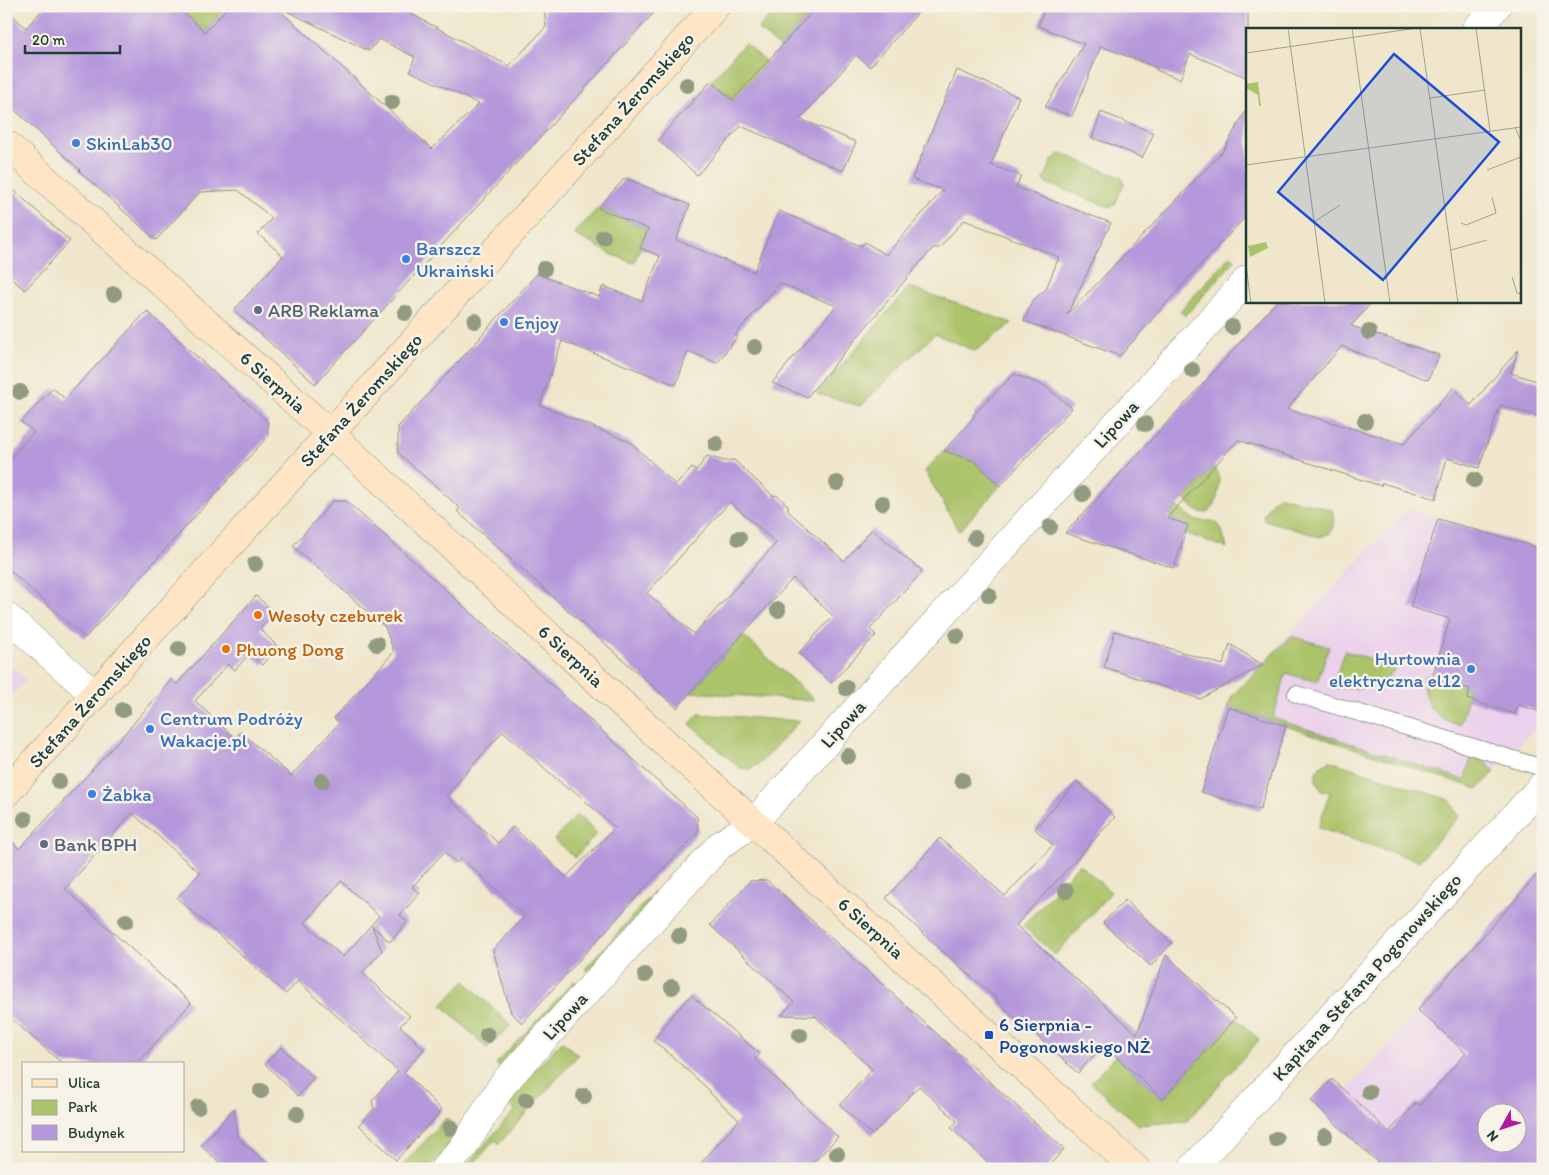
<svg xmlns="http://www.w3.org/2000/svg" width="1549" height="1175" font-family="Itim,sans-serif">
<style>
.built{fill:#ebd1eb;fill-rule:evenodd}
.green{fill:#abc369;stroke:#65804e}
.building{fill:#b597db;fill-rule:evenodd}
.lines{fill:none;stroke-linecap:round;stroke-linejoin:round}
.lane-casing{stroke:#879280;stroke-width:18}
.street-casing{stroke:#879280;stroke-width:29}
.secondary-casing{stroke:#879280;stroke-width:29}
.lane{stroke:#fff;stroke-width:16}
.street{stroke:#fff;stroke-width:28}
.secondary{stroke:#fde5c5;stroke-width:28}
.tree{fill:#909b7f}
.shop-dot{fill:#3f7fe0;stroke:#f7f3e8;stroke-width:2}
.service-dot{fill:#5c6f8a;stroke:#f7f3e8;stroke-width:2}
.food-dot{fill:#e8710a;stroke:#f7f3e8;stroke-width:2}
.transit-dot{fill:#1a4fb4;stroke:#f7f3e8;stroke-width:2}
.labels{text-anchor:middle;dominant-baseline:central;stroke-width:5;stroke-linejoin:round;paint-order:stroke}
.street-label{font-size:19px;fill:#1f3d34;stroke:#f7f3e8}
.shop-label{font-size:19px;fill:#366cbe;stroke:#f7f3e8;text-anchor:start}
.service-label{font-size:19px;fill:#4e5e75;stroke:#f7f3e8;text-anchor:start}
.food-label{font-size:19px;fill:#c56008;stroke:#f7f3e8;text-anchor:start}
.transit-label{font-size:19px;fill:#164399;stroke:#f7f3e8;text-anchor:start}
.inset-road{fill:none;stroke:#9ca28f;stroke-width:1}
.view{fill:#1d4ed8;fill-opacity:0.15;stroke:#1d4ed8;stroke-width:2.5}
.inset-edge{fill:none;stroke:#1f3d34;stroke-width:2.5}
</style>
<rect width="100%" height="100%" fill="#f7f3e8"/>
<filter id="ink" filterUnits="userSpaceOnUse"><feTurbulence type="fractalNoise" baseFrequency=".02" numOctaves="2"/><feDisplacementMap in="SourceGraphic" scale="10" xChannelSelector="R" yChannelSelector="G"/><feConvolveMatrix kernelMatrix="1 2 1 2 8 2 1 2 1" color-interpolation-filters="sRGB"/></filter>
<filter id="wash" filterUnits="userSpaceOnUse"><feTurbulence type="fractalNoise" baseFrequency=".0096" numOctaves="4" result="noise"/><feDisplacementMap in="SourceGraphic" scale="20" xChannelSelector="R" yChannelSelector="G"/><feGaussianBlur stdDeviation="1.12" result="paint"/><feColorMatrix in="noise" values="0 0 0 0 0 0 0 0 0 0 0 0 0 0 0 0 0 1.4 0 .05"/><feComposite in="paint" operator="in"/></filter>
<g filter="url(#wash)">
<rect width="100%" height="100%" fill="#efe6cb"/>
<!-- built -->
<path class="built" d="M 1408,508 L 1438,519 L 1543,549 L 1543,719 L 1478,789 L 1228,707 L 1232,696 Z
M 6,661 L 26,680 L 6,702 Z
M 1543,869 L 1543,1169 L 1492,1169 L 1417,1102 L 1390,1132 L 1346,1092 ZM 1486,1112 L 1516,1112 L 1516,1142 L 1486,1142 Z"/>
<!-- green -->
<path class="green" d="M 187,6 L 227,6 L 204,32 L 183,12 Z
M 778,6 L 817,6 L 780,48 L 758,29 Z
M 745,43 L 767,63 L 747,111 L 711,81 Z
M 1060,154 L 1063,154 L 1122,178 L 1124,183 L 1115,204 L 1111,207 L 1107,206 L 1046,183 L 1044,180 L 1052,160 Z
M 598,208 L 648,229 L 634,263 L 613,255 L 574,234 Z
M 1231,255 L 1235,260 L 1185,316 L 1180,311 Z
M 909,287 L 1012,323 L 975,351 L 935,334 L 861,406 L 817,394 Z
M 944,451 L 974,461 L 1000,486 L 959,531 L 925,471 Z
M 1214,467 C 1214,468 1218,473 1218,474 C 1221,484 1217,518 1200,512 C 1194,510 1189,503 1184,499 Z
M 1280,496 L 1332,510 L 1335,521 L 1330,533 L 1320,537 L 1265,520 L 1263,515 L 1275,498 Z
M 1177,507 L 1196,521 L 1213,521 L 1218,524 L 1221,528 L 1227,548 L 1185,533 L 1177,522 L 1169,516 Z
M 743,635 L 815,701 L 691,692 Z
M 1291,636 L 1329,647 L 1317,682 L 1286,673 L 1273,718 L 1464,780 L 1472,756 L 1481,759 L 1495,772 L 1478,789 L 1228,707 L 1232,696 Z
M 1344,651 L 1393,665 L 1396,666 C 1387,688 1353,691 1333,687 Z
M 1425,676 L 1470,689 L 1460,725 C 1436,720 1419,701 1425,676 Z
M 699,714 L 799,721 L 760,763 L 750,769 L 740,768 L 690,724 Z
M 1330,761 L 1450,800 L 1459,817 L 1419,861 L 1318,828 L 1330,792 L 1321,790 L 1316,781 L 1316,773 L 1320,766 Z
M 577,815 L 597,833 L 575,858 L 554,840 Z
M 1079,864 L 1111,892 L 1055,955 L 1023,926 Z
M 656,890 L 659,893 L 588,971 L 585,969 Z
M 465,981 L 511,1025 L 487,1048 L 442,1005 Z
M 574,981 L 576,982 L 576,987 L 500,1068 L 496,1064 Z
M 1236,1018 L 1259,1040 L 1187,1121 L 1138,1125 L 1091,1083 L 1115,1056 L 1163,1099 Z
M 561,1042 L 563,1042 L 578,1055 L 499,1144 L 495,1140 L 469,1169 L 463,1169 L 515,1110 L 508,1102 L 511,1096 Z
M 446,1118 L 459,1130 L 452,1142 L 428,1169 L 407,1169 L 403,1165 Z"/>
<g id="blocks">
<!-- building -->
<path class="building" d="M 46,6 L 177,6 L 205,32 L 229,6 L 275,6 L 432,149 L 479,104 L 410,71 L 415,57 L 379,39 L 369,51 L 276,6 L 396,6 L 509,66 L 546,27 L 544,6 L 660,6 L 315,384 L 234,310 L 283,256 L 258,234 L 272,218 L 238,190 L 200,192 L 156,240 L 79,171 L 80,170 L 6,102 L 6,9 L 26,28 Z
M 817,6 L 924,6 L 870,67 L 856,55 L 800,119 L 856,142 L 843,171 L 741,126 L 697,175 L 658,140 L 711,81 L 733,100 Z
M 1045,6 L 1248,6 L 1248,78 L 1190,54 L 1180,79 L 1156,70 L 1157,68 L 1101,46 L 1072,116 L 1045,107 L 1084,44 L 1038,26 Z
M 957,70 L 1019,97 L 991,165 L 1021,176 L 1016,187 L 1111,223 L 1067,315 L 1223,151 L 1248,107 L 1248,214 L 1192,274 L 1120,356 L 1024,321 L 1032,301 L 1046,289 L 1059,257 L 964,220 L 939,248 L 933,248 L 907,278 L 807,397 L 772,383 L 836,306 L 780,283 L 735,335 L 738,336 L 717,363 L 688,351 L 676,385 L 562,341 L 540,405 L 630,442 L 676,485 L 692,468 L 696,471 L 707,456 L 724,461 L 734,460 L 773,496 L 776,495 L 788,505 L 788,511 L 844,561 L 872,529 L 907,559 L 923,571 L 870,629 L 876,635 L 831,683 L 799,653 L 833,616 L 793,578 L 677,708 L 457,511 L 460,508 L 398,453 L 398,427 L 481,337 L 480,337 L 537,274 L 599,297 L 603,286 L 642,301 L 660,256 L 640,248 L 648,229 L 598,208 L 625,178 L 690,205 L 676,240 L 754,272 L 779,211 L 861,246 L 865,242 L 886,255 L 943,190 L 912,179 ZM 730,502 L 776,543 L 694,634 L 647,593 Z
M 1101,112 L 1154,133 L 1142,158 L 1113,145 L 1092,138 Z
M 6,183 L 70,241 L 25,290 L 6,274 Z
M 1277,301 L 1373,301 L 1351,326 L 1439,355 L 1428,380 L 1385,364 L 1342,346 L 1287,409 L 1404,444 L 1453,388 L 1471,405 L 1518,350 L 1511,373 L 1543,383 L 1543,418 L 1500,405 L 1479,468 L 1447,458 L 1436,499 L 1382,483 L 1381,486 L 1238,440 L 1167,518 L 1188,525 L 1174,568 L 1065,533 L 1203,384 Z
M 147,311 L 268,422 L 268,436 L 85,638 L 6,567 L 6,463 L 34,432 L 21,422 L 53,388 L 65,399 Z
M 1014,374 L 1045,386 L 1072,408 L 1000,486 L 974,461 L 944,451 L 974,417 L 974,414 Z
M 333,501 L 346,501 L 506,644 L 697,817 L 698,831 L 691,840 L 650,882 L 522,1023 L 511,1013 L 493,950 L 525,916 L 461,858 L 457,863 L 444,852 L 412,887 L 420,893 L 400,915 L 407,922 L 390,942 L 372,926 L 382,951 L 362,973 L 410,1016 L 400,1026 L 415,1039 L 415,1041 L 424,1049 L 404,1072 L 442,1110 L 396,1160 L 359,1125 L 374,1109 L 372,1101 L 398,1071 L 298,981 L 286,994 L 177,898 L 200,873 L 132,813 L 65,889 L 191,1003 L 137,1064 L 63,1064 L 6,1014 L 6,834 L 19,849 L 105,756 L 172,679 L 177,684 L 256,596 L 275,613 L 260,629 L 278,647 L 262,665 L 249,654 L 235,670 L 228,664 L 195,701 L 235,738 L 241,732 L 291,776 L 339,723 L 334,718 L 394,652 L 385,627 L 293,546 ZM 503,731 L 569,790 L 571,788 L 615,828 L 566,877 L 513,827 L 498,843 L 446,796 ZM 341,881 L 379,916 L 343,957 L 305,923 Z
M 1438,519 L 1543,549 L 1543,695 L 1538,711 L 1518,705 L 1515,714 L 1467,699 L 1470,689 L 1432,678 L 1450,619 L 1410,607 Z
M 1115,631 L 1223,665 L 1230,644 L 1263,665 L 1200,699 L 1104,667 Z
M 1228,707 L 1286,726 L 1260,810 L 1201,792 Z
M 1077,781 L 1115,817 L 1016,925 L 1137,1034 L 1166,955 L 1236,1018 L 1163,1099 L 1103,1045 L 1078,1073 L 1025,1025 L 1023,1026 L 997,1001 L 998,1000 L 932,942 L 886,898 L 940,838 L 1005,896 L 1053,845 L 1035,829 Z
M 1543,868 L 1543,1169 L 1385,1169 L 1311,1101 L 1332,1079 L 1389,1132 L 1417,1102 L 1420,1105 L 1466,1053 L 1418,1010 ZM 1486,1112 L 1516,1112 L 1516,1142 L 1486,1142 Z
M 767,880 L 1064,1149 L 1046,1169 L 995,1169 L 951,1128 L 957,1121 L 919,1086 L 872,1135 L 840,1105 L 872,1069 L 815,1016 L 781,1015 L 794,1002 L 710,925 L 750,881 Z
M 1125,900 L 1172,943 L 1151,966 L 1103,923 Z
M 691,995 L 760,1054 L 755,1059 L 838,1137 L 807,1169 L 696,1169 L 739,1120 L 711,1094 L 710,1091 L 663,1048 L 653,1041 L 671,1017 Z
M 281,1047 L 314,1078 L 298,1096 L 265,1064 Z
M 234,1108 L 237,1137 L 274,1169 L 227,1169 L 201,1146 Z"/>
</g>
</g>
<g filter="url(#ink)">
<use href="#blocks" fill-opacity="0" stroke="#879280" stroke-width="1"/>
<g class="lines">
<defs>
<path id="lane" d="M 1296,694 L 1543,768"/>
<path id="street" d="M 1476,29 L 1497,6
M 6,616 L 95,695
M 444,1169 L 462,1149 L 503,1084 L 719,846 L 754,822 L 1248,279
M 1192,1169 L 1543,785"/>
<path id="secondary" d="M 6,144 L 331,434 L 617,699 L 1136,1169
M 6,793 L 716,6"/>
</defs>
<!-- lane casing -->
<use href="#lane" class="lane-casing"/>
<!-- street casing -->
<use href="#street" class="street-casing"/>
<!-- secondary casing -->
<use href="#secondary" class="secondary-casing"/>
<!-- lane -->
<use href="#lane" class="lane"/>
<!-- street -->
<use href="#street" class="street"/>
<!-- secondary -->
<use href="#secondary" class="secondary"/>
</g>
<!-- trees -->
<g class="tree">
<circle cx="687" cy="85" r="8"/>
<circle cx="392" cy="102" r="8"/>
<circle cx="603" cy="237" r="8"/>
<circle cx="544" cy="269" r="8"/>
<circle cx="114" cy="294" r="8"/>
<circle cx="405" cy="313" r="8"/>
<circle cx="475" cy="321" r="8"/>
<circle cx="1232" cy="327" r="8"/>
<circle cx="1369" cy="332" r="8"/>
<circle cx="755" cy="347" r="8"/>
<circle cx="1192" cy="370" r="8"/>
<circle cx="20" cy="392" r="8"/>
<circle cx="1365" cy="421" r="8"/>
<circle cx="1145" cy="424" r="8"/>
<circle cx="716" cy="444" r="8"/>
<circle cx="1474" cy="480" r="8"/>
<circle cx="837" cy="483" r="8"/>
<circle cx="1083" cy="494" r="8"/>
<circle cx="882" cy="503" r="8"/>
<circle cx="1050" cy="527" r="8"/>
<circle cx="739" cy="538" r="8"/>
<circle cx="975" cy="538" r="8"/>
<circle cx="255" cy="564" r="8"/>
<circle cx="989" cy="595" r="8"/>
<circle cx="778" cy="610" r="8"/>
<circle cx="957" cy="636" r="8"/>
<circle cx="377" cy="644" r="8"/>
<circle cx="179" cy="649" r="8"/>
<circle cx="846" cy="688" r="8"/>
<circle cx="123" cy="710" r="8"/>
<circle cx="848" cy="756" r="8"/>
<circle cx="962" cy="780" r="8"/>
<circle cx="322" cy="781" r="8"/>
<circle cx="59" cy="782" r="8"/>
<circle cx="25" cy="819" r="8"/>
<circle cx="1066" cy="891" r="8"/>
<circle cx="126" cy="921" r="8"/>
<circle cx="679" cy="936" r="8"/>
<circle cx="645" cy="975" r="8"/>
<circle cx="672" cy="987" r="8"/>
<circle cx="487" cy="1035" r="8"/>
<circle cx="800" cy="1035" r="8"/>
<circle cx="261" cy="1091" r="8"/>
<circle cx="1369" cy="1092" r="8"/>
<circle cx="584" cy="1096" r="8"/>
<circle cx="526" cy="1100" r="8"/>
<circle cx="198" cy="1107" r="8"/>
<circle cx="297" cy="1114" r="8"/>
<circle cx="450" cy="1128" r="8"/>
<circle cx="1325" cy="1136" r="8"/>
<circle cx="1276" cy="1139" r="8"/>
<circle cx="837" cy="1154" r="8"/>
</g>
</g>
<!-- markers -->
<g class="shop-dot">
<circle cx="76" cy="143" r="5"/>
<circle cx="406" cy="259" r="5"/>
<circle cx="504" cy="322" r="5"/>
<circle cx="1471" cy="669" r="5"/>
<circle cx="150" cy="729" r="5"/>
<circle cx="92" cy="794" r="5"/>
</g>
<g class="service-dot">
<circle cx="258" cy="310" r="5"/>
<circle cx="44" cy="844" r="5"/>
</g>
<g class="food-dot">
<circle cx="258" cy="615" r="5"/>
<circle cx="226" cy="649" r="5"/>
</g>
<rect class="transit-dot" x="984" y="1030" width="10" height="10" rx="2.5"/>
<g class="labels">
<!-- street labels -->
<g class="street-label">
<text transform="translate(633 99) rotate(-48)">Stefana Żeromskiego</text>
<text transform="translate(273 382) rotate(42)">6 Sierpnia</text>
<text transform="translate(361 400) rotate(-48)">Stefana Żeromskiego</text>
<text transform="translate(1116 424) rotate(-48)">Lipowa</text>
<text transform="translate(571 656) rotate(43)">6 Sierpnia</text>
<text transform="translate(90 701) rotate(-48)">Stefana Żeromskiego</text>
<text transform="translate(843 724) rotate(-48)">Lipowa</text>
<text transform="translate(871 928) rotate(42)">6 Sierpnia</text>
<text transform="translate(1367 977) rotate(-48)">Kapitana Stefana Pogonowskiego</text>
<text transform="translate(565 1016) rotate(-48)">Lipowa</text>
</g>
<!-- shop labels -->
<g class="shop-label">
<text x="86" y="143">SkinLab30</text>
<text x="416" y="248">Barszcz<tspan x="416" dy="22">Ukraiński</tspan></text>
<text x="514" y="322">Enjoy</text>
<text x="1461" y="658" text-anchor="end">Hurtownia<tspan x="1461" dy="22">elektryczna el12</tspan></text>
<text x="160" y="718">Centrum Podróży<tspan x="160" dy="22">Wakacje.pl</tspan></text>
<text x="102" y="794">Żabka</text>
</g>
<!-- service labels -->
<g class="service-label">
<text x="268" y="310">ARB Reklama</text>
<text x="54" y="844">Bank BPH</text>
</g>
<!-- food labels -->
<g class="food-label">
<text x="268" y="615">Wesoły czeburek</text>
<text x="236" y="649">Phuong Dong</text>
</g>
<!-- transit labels -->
<g class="transit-label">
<text x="999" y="1024">6 Sierpnia -<tspan x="999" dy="22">Pogonowskiego NŻ</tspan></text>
</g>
</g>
<!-- overview -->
<g transform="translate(1246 28)">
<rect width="275" height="275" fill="#efe6cb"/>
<path d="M 12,54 L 15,78 L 13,78 L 12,67 L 0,60 L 0,56 ZM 20,214 L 22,220 L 4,229 L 2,218 Z" fill="#abc369"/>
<path class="inset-road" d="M 42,0 L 79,275M 106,0 L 144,275M 174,0 L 212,275M 230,0 L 244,103M 0,25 L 171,0M 184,70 L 239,62M 269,99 L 275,113M 0,137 L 275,99M 241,142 L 275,129M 68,194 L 94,177M 215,195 L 220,197 L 250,185 L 246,169M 205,222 L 241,212M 0,237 L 5,275M 266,249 L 271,265 L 275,266"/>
<path class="view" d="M 148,26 L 253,114 L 137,252 L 32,164 Z"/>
<rect width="275" height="275" class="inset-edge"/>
</g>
<!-- margin -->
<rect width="1549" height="1175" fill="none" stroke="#f7f3e8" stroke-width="25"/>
<!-- legend -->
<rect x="22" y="1062" width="162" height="90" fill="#f7f3e8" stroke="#a1aaa0"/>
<rect x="32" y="1079" width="25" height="8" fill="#fde5c5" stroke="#a1aaa0"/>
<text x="68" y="1088" font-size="15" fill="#1f3d34">Ulica</text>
<rect x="32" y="1100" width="25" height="15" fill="#abc369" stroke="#a1aaa0"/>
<text x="68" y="1112" font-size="15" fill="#1f3d34">Park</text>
<rect x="32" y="1125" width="25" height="15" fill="#b597db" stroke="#a1aaa0"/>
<text x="68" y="1138" font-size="15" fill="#1f3d34">Budynek</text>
<!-- north arrow -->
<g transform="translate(1502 1128) rotate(230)"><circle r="24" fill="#f7f3e8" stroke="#a1aaa0"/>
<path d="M0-4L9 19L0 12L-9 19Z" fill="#b5179e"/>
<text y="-8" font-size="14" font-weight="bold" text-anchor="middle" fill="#1f3d34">N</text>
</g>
<!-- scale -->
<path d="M25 45v8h95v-8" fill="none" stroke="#1f3d34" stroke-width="2.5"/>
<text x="32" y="45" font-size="15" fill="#1f3d34" stroke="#f7f3e8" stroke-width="4" paint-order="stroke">20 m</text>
</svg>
